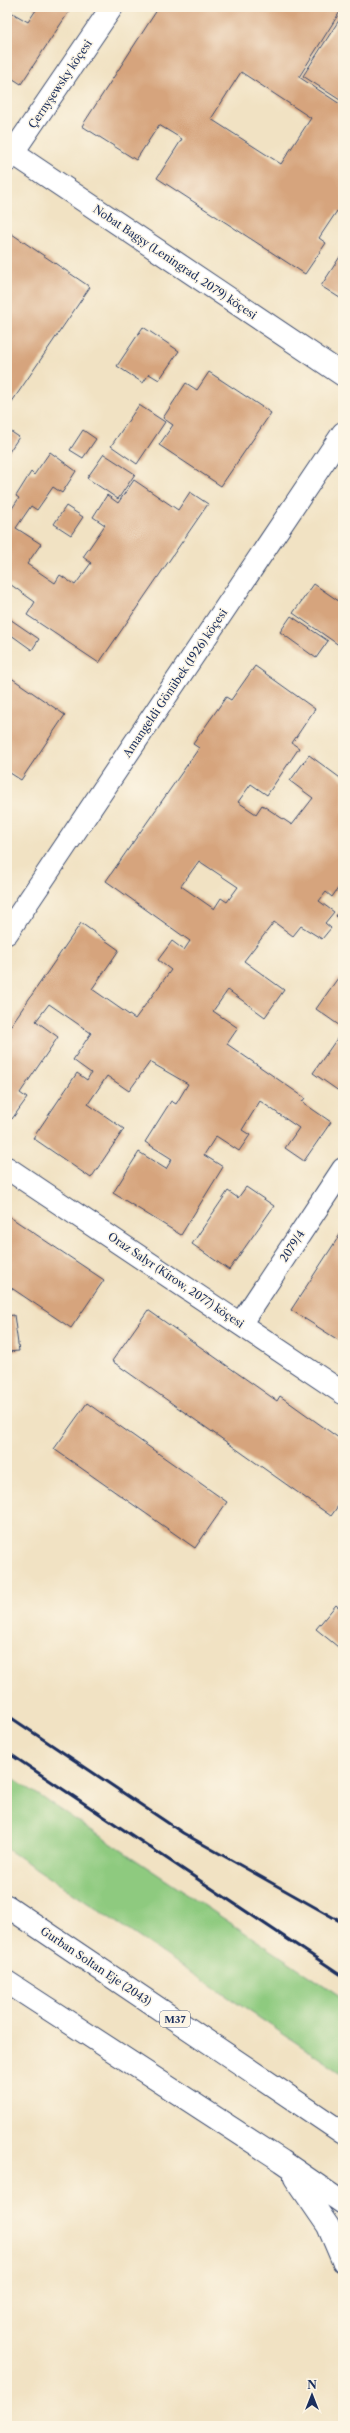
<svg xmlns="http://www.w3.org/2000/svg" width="350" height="2433" font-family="'Libre Caslon Text',serif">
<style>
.green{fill:#8eca7f;stroke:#547c6e}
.building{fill:#d6a47d;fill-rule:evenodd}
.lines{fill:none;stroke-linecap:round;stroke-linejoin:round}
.minor-casing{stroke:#3b4a6d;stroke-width:24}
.trunk-casing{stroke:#3b4a6d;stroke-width:24}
.minor{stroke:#fff;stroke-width:22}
.trunk{stroke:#fff;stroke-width:22}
.rail{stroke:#1b2f5e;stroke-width:3}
.labels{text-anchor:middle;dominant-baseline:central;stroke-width:3;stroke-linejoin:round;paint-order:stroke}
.shield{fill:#fcf5e5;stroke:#5e6a86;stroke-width:1}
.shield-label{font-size:10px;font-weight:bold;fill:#1b2f5e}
.street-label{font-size:11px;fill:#1b2f5e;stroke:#fcf5e5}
</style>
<rect width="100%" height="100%" fill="#fcf5e5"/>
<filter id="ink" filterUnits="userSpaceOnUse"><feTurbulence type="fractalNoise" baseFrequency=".025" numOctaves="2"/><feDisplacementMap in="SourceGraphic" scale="8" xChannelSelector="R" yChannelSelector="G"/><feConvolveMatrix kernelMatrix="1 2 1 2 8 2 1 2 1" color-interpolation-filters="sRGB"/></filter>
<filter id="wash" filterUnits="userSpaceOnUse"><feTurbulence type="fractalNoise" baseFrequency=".012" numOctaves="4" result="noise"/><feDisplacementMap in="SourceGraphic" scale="16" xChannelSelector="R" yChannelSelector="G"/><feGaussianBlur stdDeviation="0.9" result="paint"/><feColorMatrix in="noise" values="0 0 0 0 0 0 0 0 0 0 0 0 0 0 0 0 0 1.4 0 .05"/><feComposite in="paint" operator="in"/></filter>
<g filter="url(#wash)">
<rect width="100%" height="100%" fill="#f1e2c3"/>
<!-- green -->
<path class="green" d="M 7,1774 L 343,1998 L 343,2074 L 7,1849 Z"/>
<g id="blocks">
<!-- building -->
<path class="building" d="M 7,7 L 11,7 L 9,11 L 28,22 L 36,10 L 32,7 L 72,7 L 21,84 L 7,75 Z
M 159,7 L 343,7 L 299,77 L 343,106 L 343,215 L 337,211 L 319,238 L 326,243 L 305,274 L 157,178 L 182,139 L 159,125 L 136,160 L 82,126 ZM 241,72 L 311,118 L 281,164 L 211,119 Z
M 343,14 L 343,102 L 303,76 Z
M 9,232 L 90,287 L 7,409 L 7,234 Z
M 343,252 L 343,300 L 321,286 Z
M 143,327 L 179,351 L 159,380 L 149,374 L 143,383 L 117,366 Z
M 209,372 L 271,413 L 221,486 L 159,445 L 173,425 L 163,418 L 186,383 L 197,390 Z
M 139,405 L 165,422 L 137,464 L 111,446 Z
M 7,429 L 19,437 L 7,455 Z
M 83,430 L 96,439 L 83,458 L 70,450 Z
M 50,452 L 76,471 L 62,493 L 53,487 L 37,510 L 31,506 L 16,528 L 41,544 L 27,564 L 55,583 L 60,575 L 75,585 L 91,563 L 83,557 L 105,525 L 93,517 L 107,495 L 118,503 L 134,480 L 178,510 L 190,492 L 208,504 L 99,663 L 27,615 L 35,602 L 7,582 L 7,516 L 19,498 L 16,496 L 31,472 L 34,475 Z
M 104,454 L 135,474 L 118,499 L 87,478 Z
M 66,506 L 83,517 L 71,535 L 54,524 Z
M 314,584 L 343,604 L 343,648 L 293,613 Z
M 291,616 L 328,641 L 316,658 L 280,632 Z
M 7,617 L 39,639 L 32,650 L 7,632 Z
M 255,666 L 315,709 L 292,743 L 299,748 L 267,795 L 251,784 L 238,802 L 256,814 L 262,805 L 292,825 L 313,798 L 290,781 L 309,755 L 343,780 L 343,881 L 332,897 L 326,892 L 319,901 L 334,912 L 325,923 L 331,928 L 322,939 L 301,926 L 293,936 L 274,922 L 244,961 L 284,990 L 265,1017 L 228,990 L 213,1011 L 238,1028 L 227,1044 L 305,1098 L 302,1102 L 331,1122 L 304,1161 L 285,1148 L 299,1128 L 260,1101 L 242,1130 L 250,1135 L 239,1151 L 216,1136 L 204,1155 L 223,1167 L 181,1235 L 113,1193 L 139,1152 L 166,1169 L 172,1159 L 145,1142 L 171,1101 L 176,1104 L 188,1084 L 150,1062 L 129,1091 L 107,1076 L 88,1104 L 124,1129 L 91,1178 L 33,1138 L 77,1073 L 87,1080 L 91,1073 L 73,1060 L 91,1033 L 49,1004 L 36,1021 L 58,1037 L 20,1093 L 27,1098 L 12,1119 L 7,1116 L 7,1031 L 81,923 L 119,950 L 92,989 L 135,1019 L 171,970 L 158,960 L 172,941 L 184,950 L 190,941 L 106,881 L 199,748 L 193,744 L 226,697 L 231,700 ZM 199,861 L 238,887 L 227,902 L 221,898 L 214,909 L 181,886 Z
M 7,675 L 65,715 L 21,780 L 7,771 Z
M 343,906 L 343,922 L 336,916 Z
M 338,978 L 343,981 L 343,1028 L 316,1009 Z
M 343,1030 L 343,1094 L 313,1073 Z
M 246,1187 L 274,1206 L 229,1270 L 192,1244 L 228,1191 L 238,1198 Z
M 7,1215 L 104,1280 L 71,1328 L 7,1285 Z
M 343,1230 L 343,1343 L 291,1310 Z
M 148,1310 L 277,1401 L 280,1396 L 343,1441 L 343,1499 L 331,1516 L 112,1361 Z
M 14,1315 L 19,1351 L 7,1352 L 7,1316 Z
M 87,1403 L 227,1502 L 195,1548 L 54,1449 Z
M 336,1605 L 343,1611 L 343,1651 L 316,1629 Z"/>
</g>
</g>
<g filter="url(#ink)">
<use href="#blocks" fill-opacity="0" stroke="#3b4a6d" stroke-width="1"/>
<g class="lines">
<defs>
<path id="minor" d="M 7,149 L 343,375
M 7,161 L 112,7
M 7,933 L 343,433
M 7,1168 L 343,1393
M 241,1323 L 343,1169"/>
<path id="trunk" d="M 7,1906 L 343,2133
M 7,1982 L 282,2161 L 343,2203
M 295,2178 L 328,2226 L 343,2261"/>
</defs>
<!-- minor casing -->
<use href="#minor" class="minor-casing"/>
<!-- trunk casing -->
<use href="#trunk" class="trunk-casing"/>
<!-- minor -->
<use href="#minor" class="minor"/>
<!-- trunk -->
<use href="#trunk" class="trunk"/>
<!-- rail -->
<path class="rail" d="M 7,1715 L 183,1833 L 343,1923
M 7,1752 L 343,1976"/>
</g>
</g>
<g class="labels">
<!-- shield labels -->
<rect class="shield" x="160" y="2011" width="30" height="16" rx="3"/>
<g class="shield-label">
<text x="175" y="2019">M37</text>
</g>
<!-- street labels -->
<g class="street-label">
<text transform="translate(60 84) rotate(-56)">Çernyşewsky köçesi</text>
<text transform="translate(175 262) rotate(34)">Nobat Bagşy (Leningrad, 2079) köçesi</text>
<text transform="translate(175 683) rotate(-56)">Amangeldi Gönübek (1926) köçesi</text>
<text transform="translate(292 1246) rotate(-57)">2079/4</text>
<text transform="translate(176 1280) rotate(34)">Oraz Salyr (Kirow, 2077) köçesi</text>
<text transform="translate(96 1966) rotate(34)">Gurban Soltan Eje (2043)</text>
</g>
</g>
<!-- margin -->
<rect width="350" height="2433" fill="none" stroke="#fcf5e5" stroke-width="24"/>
<!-- north arrow -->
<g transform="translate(312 2395)" stroke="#fcf5e5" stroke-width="3" paint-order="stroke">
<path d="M0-3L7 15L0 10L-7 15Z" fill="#1b2f5e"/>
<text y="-6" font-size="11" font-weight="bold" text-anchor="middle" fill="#1b2f5e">N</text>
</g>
</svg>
